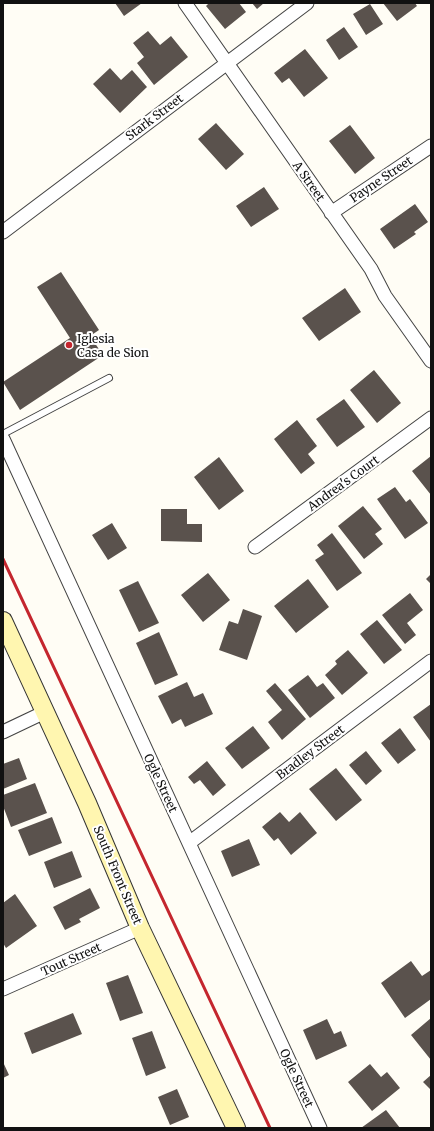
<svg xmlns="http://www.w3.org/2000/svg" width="434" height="1131" font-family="Merriweather,serif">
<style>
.building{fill:#5a524d}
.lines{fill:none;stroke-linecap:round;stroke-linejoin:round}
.service-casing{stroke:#444;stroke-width:8}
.minor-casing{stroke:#444;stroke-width:15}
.secondary-casing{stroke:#333;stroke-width:20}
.service{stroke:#fff;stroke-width:6}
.minor{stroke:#fff;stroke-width:13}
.secondary{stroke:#fff6b0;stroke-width:18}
.rail{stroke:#c4262e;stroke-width:3}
.poi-dot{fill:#c4262e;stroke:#fff;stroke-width:1.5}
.labels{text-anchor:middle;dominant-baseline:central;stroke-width:4;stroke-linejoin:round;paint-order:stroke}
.street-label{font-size:12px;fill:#111;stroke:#fff}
.poi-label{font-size:12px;fill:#111;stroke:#fff;text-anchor:start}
</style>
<rect width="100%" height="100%" fill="#fffdf5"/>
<!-- building -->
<path class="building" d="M 115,3 L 142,3 L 124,16 Z
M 209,3 L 239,3 L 246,12 L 225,29 L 206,6 Z
M 252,3 L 264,3 L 257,9 Z
M 383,3 L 415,3 L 417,6 L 397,21 Z
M 370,4 L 383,24 L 366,35 L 353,14 Z
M 344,27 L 358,47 L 339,60 L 326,40 Z
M 148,31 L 160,45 L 171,36 L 188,57 L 154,85 L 137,63 L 144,57 L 133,43 Z
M 305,49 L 328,78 L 304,97 L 289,78 L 282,83 L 274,73 Z
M 110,68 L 121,80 L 132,70 L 147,87 L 120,113 L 93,84 Z
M 216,123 L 244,154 L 226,170 L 198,139 Z
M 350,125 L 375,158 L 355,174 L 329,141 Z
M 264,187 L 279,209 L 251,227 L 236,206 Z
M 415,204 L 428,222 L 414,232 L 416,234 L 394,249 L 380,229 Z
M 61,272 L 99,330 L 90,336 L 103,355 L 20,410 L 3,382 L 70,338 L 37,287 Z
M 345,288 L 361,312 L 319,341 L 302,318 Z
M 374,370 L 401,403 L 377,423 L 350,390 Z
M 344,399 L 365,427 L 337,447 L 316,419 Z
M 297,420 L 317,446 L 308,454 L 315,463 L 301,474 L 274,439 Z
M 431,456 L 431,495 L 412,471 Z
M 219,457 L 244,491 L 219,510 L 194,477 Z
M 395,487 L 406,502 L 410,499 L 428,523 L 405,539 L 377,499 Z
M 363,506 L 382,529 L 375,534 L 383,544 L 364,559 L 338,526 Z
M 161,509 L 187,509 L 187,524 L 202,524 L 202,542 L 161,541 Z
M 112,523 L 127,548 L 108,560 L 92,535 Z
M 332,533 L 362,573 L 337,591 L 315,560 L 324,554 L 317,545 Z
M 208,573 L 230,600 L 203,622 L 181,595 Z
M 431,574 L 431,584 L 426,579 Z
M 308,579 L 329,607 L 296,633 L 274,606 Z
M 138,581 L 159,623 L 139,632 L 119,590 Z
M 410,593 L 423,610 L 407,623 L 416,635 L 405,644 L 382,615 Z
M 243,609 L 262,616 L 247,660 L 219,650 L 229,621 L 238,624 Z
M 377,620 L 402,650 L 384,664 L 360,634 Z
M 159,632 L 178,675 L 155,685 L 136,643 Z
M 348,650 L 368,673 L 342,695 L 325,675 L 337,664 L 335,661 Z
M 308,675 L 317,687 L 323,683 L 335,698 L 310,718 L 288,690 Z
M 187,682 L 194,697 L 203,693 L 213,714 L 185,727 L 181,719 L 172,724 L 158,696 Z
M 275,683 L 306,719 L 282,740 L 268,722 L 282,710 L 266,691 Z
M 431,704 L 431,742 L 413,717 Z
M 253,726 L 270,748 L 242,769 L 225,748 Z
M 400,728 L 416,750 L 398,764 L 381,743 Z
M 366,751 L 382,771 L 366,785 L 349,765 Z
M 19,758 L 27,779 L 3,789 L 3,764 Z
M 207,761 L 226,785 L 213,796 L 200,780 L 194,784 L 188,777 Z
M 336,768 L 362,800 L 336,821 L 309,789 Z
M 35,783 L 47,813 L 11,827 L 3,806 L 3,795 Z
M 280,812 L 289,822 L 300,812 L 317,833 L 291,855 L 278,838 L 274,841 L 262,827 Z
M 52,817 L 62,843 L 29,856 L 18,830 Z
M 249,839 L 260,865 L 232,877 L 221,851 Z
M 72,851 L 82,877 L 54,888 L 44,862 Z
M 90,888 L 100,908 L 79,919 L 81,922 L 65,930 L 53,907 Z
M 15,894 L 37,926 L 6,948 L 3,943 L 3,903 Z
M 411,961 L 422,976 L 431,970 L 431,999 L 405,1018 L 381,983 Z
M 128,975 L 143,1013 L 120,1021 L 106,983 Z
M 73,1013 L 82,1034 L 32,1054 L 24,1033 Z
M 431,1018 L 431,1060 L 411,1035 Z
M 327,1019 L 334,1034 L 341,1031 L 347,1046 L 316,1060 L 303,1030 Z
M 152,1031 L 166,1068 L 146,1076 L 132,1038 Z
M 3,1062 L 9,1075 L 3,1078 Z
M 370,1064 L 381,1077 L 387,1072 L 400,1088 L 372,1111 L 348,1082 Z
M 431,1075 L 431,1090 L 423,1082 Z
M 177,1089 L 189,1117 L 170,1125 L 158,1097 Z
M 386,1110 L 400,1128 L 361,1128 Z"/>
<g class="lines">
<defs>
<path id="service" d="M 3,434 L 109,378"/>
<path id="minor" d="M 185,3 L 371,269 L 385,296 L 431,361
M 331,213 L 431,146
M 3,232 L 307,3
M 3,439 L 320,1128
M 255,547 L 431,418
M 3,732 L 45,712
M 189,843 L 431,661
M 3,989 L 140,928"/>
<path id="secondary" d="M 3,621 L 87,803 L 140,928 L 236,1128"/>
</defs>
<!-- service casing -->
<use href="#service" class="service-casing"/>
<!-- minor casing -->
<use href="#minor" class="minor-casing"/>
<!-- secondary casing -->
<use href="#secondary" class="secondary-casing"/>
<!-- service -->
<use href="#service" class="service"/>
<!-- minor -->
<use href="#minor" class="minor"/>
<!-- secondary -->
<use href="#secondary" class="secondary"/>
<!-- rail -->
<path class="rail" d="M 3,559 L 270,1128"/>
</g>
<!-- markers -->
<circle class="poi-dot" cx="69" cy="345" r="4"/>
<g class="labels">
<!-- street labels -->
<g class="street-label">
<text transform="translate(154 117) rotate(-37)">Stark Street</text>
<text transform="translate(381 179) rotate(-34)">Payne Street</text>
<text transform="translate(309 181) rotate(55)">A Street</text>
<text transform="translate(343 483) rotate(-36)">Andrea's Court</text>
<text transform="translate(310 752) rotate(-37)">Bradley Street</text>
<text transform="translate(161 783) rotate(65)">Ogle Street</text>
<text transform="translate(118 875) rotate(67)">South Front Street</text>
<text transform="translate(71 959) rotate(-24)">Tout Street</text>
<text transform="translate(297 1078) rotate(65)">Ogle Street</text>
</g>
<!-- poi labels -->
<g class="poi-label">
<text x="77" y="338">Iglesia<tspan x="77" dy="14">Casa de Sion</tspan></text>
</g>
</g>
<!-- border -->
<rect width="434" height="1131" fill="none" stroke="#111111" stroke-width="8"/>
</svg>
